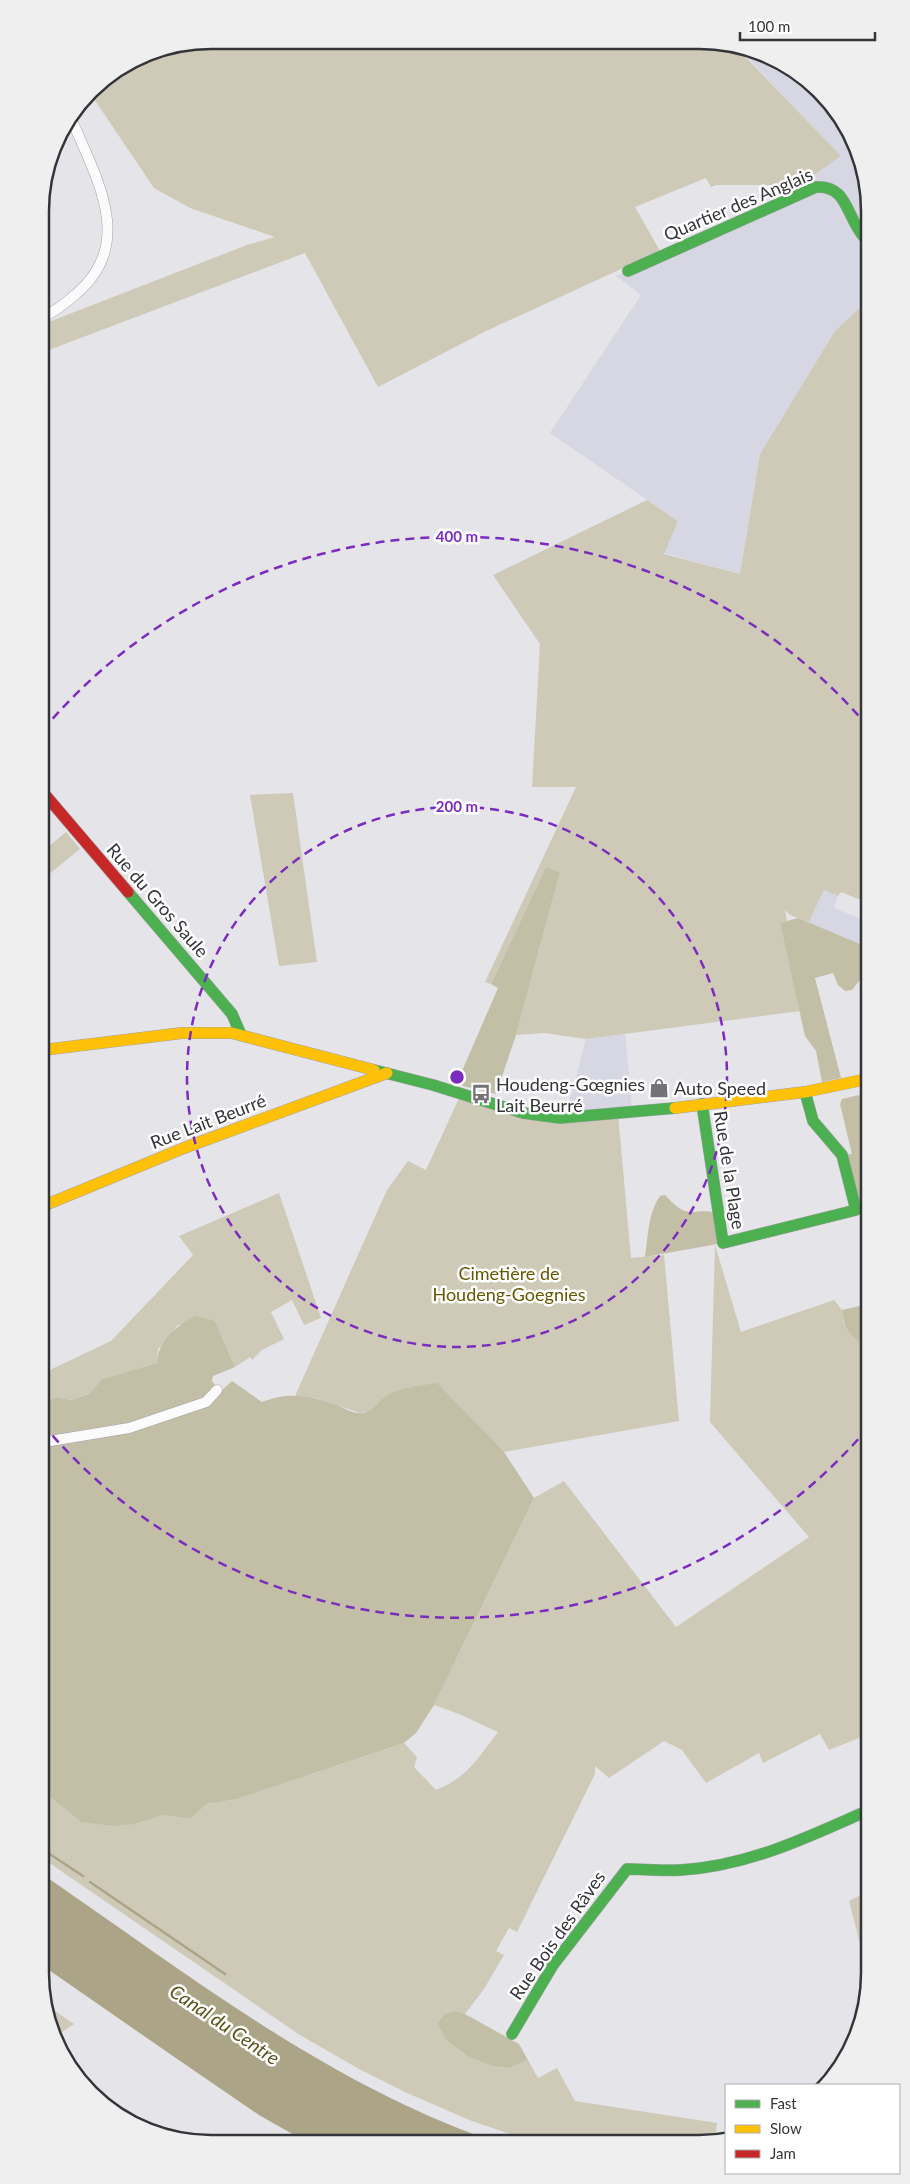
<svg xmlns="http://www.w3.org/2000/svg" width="910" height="2184" font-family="Lato,sans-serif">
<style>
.built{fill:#d6d7e3}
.green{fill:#cecab7}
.forest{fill:#c3bea6}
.water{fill:#aba486}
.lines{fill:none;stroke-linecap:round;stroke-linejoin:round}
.stream{stroke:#aba486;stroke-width:2.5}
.street-casing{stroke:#a3a3a7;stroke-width:11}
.fast-casing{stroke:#a3a3a7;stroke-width:12}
.slow-casing{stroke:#a3a3a7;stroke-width:12}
.jam-casing{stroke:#a3a3a7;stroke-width:12}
.street{stroke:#fbfbfc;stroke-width:10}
.fast{stroke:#4caf50;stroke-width:11}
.slow{stroke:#ffc107;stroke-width:11}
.jam{stroke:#c62828;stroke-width:11}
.ring{fill:none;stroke:#7b2cbf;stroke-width:2.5;stroke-dasharray:9 6}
.labels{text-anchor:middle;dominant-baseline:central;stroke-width:5;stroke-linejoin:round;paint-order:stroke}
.street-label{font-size:18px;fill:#343539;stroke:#fff}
.poi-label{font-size:18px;fill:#343539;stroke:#fff;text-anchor:start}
.park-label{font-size:18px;fill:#665701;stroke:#fff}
.water-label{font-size:19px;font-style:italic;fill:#5c5018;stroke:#fff}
.rim{fill:none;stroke:#343539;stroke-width:2.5}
.centre{fill:#7b2cbf;stroke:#fff;stroke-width:2.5}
.ring-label{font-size:15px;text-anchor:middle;font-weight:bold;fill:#7b2cbf;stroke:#fff;stroke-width:5;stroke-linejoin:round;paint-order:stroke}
</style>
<rect width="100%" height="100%" fill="#e4e4e9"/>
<!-- built -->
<path class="built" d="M 734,44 L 774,58 L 786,70 L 789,68 L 812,84 L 825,100 L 864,167 L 865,303 L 835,331 L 760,454 L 740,574 L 664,553 L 678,521 L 550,433 L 641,295 L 616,276 L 797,195 L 800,185 L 841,156 Z
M 824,890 L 838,896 L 834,908 L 866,921 L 867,947 L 808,924 Z
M 625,1034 L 632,1108 L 566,1115 L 586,1039 Z"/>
<!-- green -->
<path class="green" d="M 211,40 L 732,43 L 841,156 L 800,185 L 716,185 L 711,187 L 706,178 L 635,207 L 660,251 L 486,331 L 378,387 L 305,253 L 41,353 L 41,325 L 247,245 L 275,237 L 190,208 L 154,188 L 90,93 L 98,83 L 146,53 Z
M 865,303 L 866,902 L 841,892 L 838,896 L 824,890 L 809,922 L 790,915 L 785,910 L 787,921 L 780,923 L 800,1011 L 586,1039 L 544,1033 L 516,1035 L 560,872 L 546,867 L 491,984 L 485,982 L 576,787 L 532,787 L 540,644 L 493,575 L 647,500 L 678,521 L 664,554 L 740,574 L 760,454 L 835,331 Z
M 293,793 L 317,962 L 279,966 L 250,795 Z
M 66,832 L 80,849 L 42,880 L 42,852 Z
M 461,1094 L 523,1113 L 618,1114 L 631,1258 L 664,1255 L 679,1421 L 504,1452 L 385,1397 L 369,1412 L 360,1413 L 319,1399 L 295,1396 L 387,1190 L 408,1161 L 426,1170 Z
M 279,1193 L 321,1318 L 304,1325 L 292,1300 L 271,1312 L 284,1339 L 262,1350 L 252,1360 L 250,1357 L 235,1367 L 215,1321 L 178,1325 L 158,1349 L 157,1363 L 102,1379 L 89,1394 L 71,1400 L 56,1397 L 44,1403 L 44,1375 L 54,1368 L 111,1341 L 193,1255 L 179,1236 Z
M 715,1245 L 741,1332 L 834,1300 L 842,1310 L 844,1323 L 868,1345 L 869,1734 L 829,1750 L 820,1734 L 763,1763 L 759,1753 L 706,1783 L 682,1750 L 664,1741 L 609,1778 L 595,1766 L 595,1774 L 517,1932 L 509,1928 L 496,1951 L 504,1955 L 484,1989 L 465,2014 L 455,2011 L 437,2024 L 447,2041 L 469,2057 L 492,2066 L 509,2068 L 528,2060 L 538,2078 L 557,2068 L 575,2101 L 717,2123 L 716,2132 L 720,2138 L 525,2139 L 472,2121 L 407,2093 L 359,2069 L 300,2035 L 45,1860 L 45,1793 L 81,1822 L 135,1824 L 164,1815 L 190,1819 L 207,1804 L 237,1799 L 404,1743 L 417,1757 L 414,1767 L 436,1790 C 467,1778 479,1757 498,1732 L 459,1714 L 434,1705 L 534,1498 L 564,1481 L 676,1627 L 809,1537 L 710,1422 Z
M 869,1891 L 870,1982 L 849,1901 Z
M 46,2005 L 74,2024 L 59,2034 L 59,2050 L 46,2017 Z"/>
<!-- forest -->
<path class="forest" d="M 546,867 L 560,872 L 516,1035 L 496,1094 L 463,1086 L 459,1078 L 498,988 L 491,984 Z
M 798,918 L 867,947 L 867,971 L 852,990 L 845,991 L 838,985 L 833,973 L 815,978 L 841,1078 L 822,1082 L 816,1051 L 805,1036 L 780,923 Z
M 859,1095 L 867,1121 L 867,1237 L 842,1155 L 852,1154 L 840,1104 L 842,1099 Z
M 665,1195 C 691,1223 688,1206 719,1213 L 723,1243 L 645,1257 C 648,1238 648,1213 660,1196 Z
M 868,1304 L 868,1345 C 850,1339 844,1327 842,1310 Z
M 196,1316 L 215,1321 L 235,1367 L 213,1376 L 212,1381 L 220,1392 L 232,1381 L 262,1402 C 290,1391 310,1396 337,1405 C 344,1408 352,1413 359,1413 C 371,1415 376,1403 385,1397 C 399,1387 420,1386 437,1383 L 504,1452 L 534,1498 L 434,1705 L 416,1733 L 404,1743 L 237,1799 L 207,1804 L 190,1819 L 164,1815 L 135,1824 L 115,1826 L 81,1822 L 45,1793 L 44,1403 L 56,1397 L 71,1400 L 89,1394 L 102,1379 L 157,1363 C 158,1340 176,1326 196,1316 Z
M 455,2011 L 465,2014 L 519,2044 L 528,2060 L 509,2068 L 492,2066 L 469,2057 L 447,2041 L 437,2024 L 445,2014 Z"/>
<!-- water -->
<path class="water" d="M 45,1876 C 186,1973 324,2081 487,2139 L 303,2140 L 259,2115 L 170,2054 L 46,1968 Z"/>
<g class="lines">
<!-- stream -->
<path class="stream" d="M 45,1851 L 83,1876
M 90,1882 L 225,1974"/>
<defs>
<path id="street" d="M 41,318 C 54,312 65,304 76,294 C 137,243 95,176 71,118
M 44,1442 L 129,1428 L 206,1402 L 217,1390"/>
<path id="fast" d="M 628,271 L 816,187 C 848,185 846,217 864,237
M 128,892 L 232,1014 L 241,1035
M 374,1070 L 433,1085 L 523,1113 L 560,1118 L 675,1108
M 702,1104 L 723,1243 L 856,1210 L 842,1155 L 813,1121 L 805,1092
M 512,2034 L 553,1965 L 627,1869 C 645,1869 663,1871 681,1870 C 748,1866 809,1837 869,1810"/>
<path id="slow" d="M 43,1050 L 182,1033 L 232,1033 L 374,1070
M 675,1108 L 805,1092 L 867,1079
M 43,1206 L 184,1148 L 387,1073"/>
<path id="jam" d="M 42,791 L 128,892"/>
</defs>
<!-- street casing -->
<use href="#street" class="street-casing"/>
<!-- fast casing -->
<use href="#fast" class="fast-casing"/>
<!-- slow casing -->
<use href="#slow" class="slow-casing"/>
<!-- jam casing -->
<use href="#jam" class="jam-casing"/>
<!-- street -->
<use href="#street" class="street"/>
<!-- fast -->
<use href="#fast" class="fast"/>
<!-- slow -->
<use href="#slow" class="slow"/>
<!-- jam -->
<use href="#jam" class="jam"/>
</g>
<!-- distance rings -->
<g class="ring">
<circle cx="457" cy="1077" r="270"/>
<path d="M868 1428A540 540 0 0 1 46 1428M43 730A540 540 0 0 1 865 723"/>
</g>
<!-- icons -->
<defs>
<symbol id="shop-bare" viewBox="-9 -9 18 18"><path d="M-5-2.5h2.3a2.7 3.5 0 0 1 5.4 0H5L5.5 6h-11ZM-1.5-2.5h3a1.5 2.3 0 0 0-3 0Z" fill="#727277" stroke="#fff" stroke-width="2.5" paint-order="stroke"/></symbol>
<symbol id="bus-bare" viewBox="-9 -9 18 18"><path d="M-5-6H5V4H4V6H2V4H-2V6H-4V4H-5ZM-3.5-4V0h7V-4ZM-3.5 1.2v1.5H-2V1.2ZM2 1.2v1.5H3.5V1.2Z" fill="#727277" stroke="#fff" stroke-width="2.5" paint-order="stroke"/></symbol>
</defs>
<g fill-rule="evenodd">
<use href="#shop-bare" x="645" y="1074" width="28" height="28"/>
<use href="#bus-bare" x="467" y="1080" width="28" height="28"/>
</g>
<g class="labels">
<!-- street labels -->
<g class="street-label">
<text transform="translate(738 204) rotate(-23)">Quartier des Anglais</text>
<text transform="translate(158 900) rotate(49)">Rue du Gros Saule</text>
<text transform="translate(208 1121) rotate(-21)">Rue Lait Beurré</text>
<text transform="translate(730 1170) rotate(81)">Rue de la Plage</text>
<text transform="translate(557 1935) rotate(-55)">Rue Bois des Râves</text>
</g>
<!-- poi labels -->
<g class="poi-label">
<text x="496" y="1084">Houdeng-Gœgnies<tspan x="496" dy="21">Lait Beurré</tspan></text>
<text x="674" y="1088">Auto Speed</text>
</g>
<!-- park labels -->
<g class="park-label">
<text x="509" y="1273">Cimetière de<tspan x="509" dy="21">Houdeng-Goegnies</tspan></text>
</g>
<!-- water labels -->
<g class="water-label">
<text transform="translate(225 2024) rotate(34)">Canal du Centre</text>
</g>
</g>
<!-- crop -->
<path d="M0 0H910V2184H0ZM211 49H699A162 162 0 0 1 861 211V1973A162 162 0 0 1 699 2135H211A162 162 0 0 1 49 1973V211A162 162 0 0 1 211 49Z" fill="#efefef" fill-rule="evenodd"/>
<path class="rim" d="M211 49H699A162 162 0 0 1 861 211V1973A162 162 0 0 1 699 2135H211A162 162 0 0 1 49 1973V211A162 162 0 0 1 211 49Z"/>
<circle cx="457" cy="1077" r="8" class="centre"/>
<g class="ring-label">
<text x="457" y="542">400 m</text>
<text x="457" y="812">200 m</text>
</g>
<!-- legend -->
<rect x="725" y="2084" width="175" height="90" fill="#ffffff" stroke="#aeaeb0"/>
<rect x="735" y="2100" width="25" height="8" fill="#4caf50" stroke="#aeaeb0"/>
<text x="770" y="2109" font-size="15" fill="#343539">Fast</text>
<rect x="735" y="2125" width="25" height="8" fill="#ffc107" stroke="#aeaeb0"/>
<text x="770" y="2134" font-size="15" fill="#343539">Slow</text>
<rect x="735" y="2150" width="25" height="8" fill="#c62828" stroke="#aeaeb0"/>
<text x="770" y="2159" font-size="15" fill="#343539">Jam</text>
<!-- scale -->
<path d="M740 32v8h135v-8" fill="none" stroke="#343539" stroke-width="2.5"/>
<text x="748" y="32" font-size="15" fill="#343539" stroke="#ffffff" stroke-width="4" paint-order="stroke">100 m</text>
</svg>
